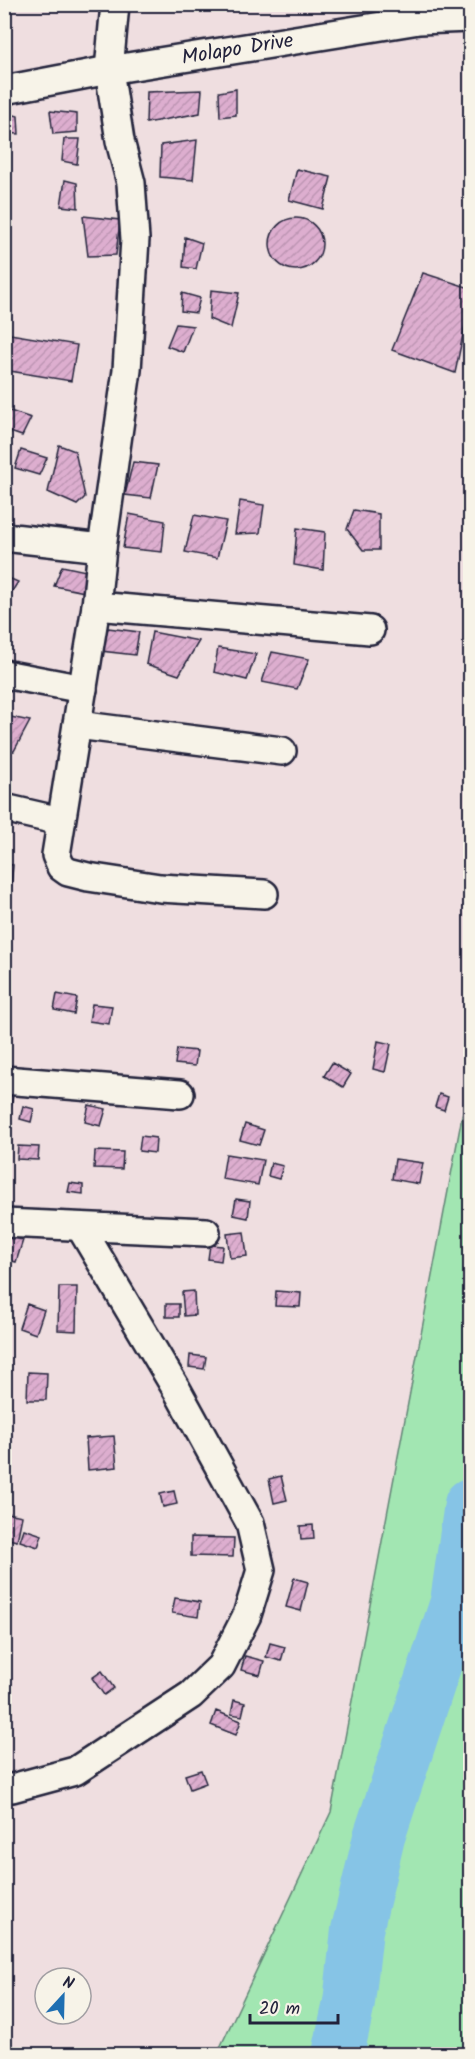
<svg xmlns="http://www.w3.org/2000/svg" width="475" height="2059" font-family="Kalam,sans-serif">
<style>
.green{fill:#a2e6b2;stroke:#628476;stroke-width:1.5}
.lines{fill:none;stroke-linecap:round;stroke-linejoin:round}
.river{stroke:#86c4e6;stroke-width:52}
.building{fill:url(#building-hatch);stroke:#22223b;stroke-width:1.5}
.minor-casing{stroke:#22223b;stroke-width:32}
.minor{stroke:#f7f3e8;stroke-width:27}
.labels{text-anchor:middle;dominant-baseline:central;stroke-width:5;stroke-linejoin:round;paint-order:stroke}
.street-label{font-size:21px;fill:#22223b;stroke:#f7f3e8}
</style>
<defs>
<pattern id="building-hatch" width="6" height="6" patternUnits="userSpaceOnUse" patternTransform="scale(1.5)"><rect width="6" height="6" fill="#ddaecf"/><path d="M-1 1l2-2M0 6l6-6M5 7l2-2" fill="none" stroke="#bd95b3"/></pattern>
</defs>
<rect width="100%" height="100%" fill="#efdee0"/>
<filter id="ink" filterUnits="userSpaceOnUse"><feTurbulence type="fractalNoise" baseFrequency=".0167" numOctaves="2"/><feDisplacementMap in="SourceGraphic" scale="12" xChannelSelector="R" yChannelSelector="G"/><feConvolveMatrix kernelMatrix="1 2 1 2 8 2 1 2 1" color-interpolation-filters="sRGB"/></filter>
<g filter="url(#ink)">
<!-- green -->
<path class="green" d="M 470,1074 L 470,2054 L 217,2054 L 331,1812 Z"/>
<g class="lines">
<!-- river -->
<path class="river" d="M 338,2054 L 349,2003 L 357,1930 L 379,1837 L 456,1602 L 470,1504"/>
</g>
<!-- building -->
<path class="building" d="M 236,89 L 236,115 L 220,117 L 219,92 Z
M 202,90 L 200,113 L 146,123 L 147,92 Z
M 50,111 L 77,114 L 77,132 L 53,134 Z
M 4,112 L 18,116 L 19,134 L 4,133 Z
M 64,139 L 80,139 L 77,164 L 62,161 Z
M 197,140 L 193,180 L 160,177 L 161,145 Z
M 297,169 L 331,177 L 323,209 L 289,200 Z
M 65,180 L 77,183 L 78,208 L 61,206 Z
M 83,216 L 120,220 L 116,255 L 88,256 Z
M270 244a26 26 0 1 1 52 0a26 26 0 1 1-52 0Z
M 185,237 L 202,243 L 196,269 L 183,267 Z
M 423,273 L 470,288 L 470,302 L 455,373 L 392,350 Z
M 211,290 L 239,293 L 231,328 L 209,319 Z
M 182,293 L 200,298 L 196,313 L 181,311 Z
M 176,324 L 193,326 L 183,352 L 167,346 Z
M 4,333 L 77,345 L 71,381 L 4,370 Z
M 7,410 L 31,418 L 22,436 L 4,430 L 4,416 Z
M 4,445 L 9,446 L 5,466 L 4,466 Z
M 59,445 L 75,451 L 85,497 L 77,505 L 48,492 Z
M 21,450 L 47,458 L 39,475 L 15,468 Z
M 133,462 L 158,465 L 151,498 L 125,495 Z
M 240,501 L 264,505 L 260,533 L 235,534 Z
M 354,510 L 379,514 L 379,550 L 363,550 L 347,529 Z
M 129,514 L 165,521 L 162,552 L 123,548 Z
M 194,515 L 226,521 L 217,558 L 185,552 Z
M 297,528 L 325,532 L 323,570 L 294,565 Z
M 62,566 L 86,571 L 85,592 L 54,586 Z
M 4,576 L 18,582 L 9,596 L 4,595 Z
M 108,628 L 139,632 L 135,655 L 101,651 Z
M 152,632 L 199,641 L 179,675 L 146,664 Z
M 218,648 L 256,654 L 247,680 L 214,672 Z
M 272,652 L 309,659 L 297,689 L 262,682 Z
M 6,716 L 30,721 L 14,751 L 4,752 L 4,742 L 9,731 L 4,728 Z
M 4,864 L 13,865 L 11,886 L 4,885 Z
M 57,994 L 77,998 L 74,1014 L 54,1010 Z
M 92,1004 L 112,1006 L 109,1024 L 89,1021 Z
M 378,1041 L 391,1044 L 385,1072 L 373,1069 Z
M 177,1049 L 197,1051 L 195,1066 L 175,1064 Z
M 332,1063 L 351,1074 L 343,1087 L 324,1076 Z
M 4,1093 L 13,1094 L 11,1108 L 4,1107 Z
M 439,1094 L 448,1097 L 444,1110 L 435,1107 Z
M 89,1105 L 106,1109 L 101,1126 L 85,1122 Z
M 23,1106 L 34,1109 L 31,1122 L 20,1119 Z
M 245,1124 L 264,1130 L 259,1145 L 240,1140 Z
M 141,1136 L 156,1138 L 155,1153 L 139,1151 Z
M 18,1146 L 39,1147 L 38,1160 L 17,1159 Z
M 95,1151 L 123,1152 L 122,1169 L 94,1168 Z
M 226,1154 L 263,1160 L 258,1185 L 222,1179 Z
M 395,1159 L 423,1163 L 419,1184 L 392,1179 Z
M 271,1163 L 283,1166 L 279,1179 L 268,1176 Z
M 70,1183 L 83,1185 L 83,1194 L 68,1192 Z
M 236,1199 L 250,1201 L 248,1218 L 233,1215 Z
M 244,1232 L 247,1256 L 230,1258 L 227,1234 Z
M 6,1236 L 23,1240 L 16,1262 L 4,1259 Z
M 210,1245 L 223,1246 L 221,1261 L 208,1259 Z
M 59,1287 L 77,1287 L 76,1331 L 58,1330 Z
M 194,1291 L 195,1315 L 184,1316 L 182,1292 Z
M 276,1291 L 301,1293 L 300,1307 L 275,1306 Z
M 27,1304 L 44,1310 L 36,1334 L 19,1328 Z
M 166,1304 L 179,1304 L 179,1317 L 166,1317 Z
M 190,1355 L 206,1357 L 204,1369 L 189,1367 Z
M 28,1372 L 47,1373 L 46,1400 L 27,1400 Z
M 114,1436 L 117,1467 L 88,1470 L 86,1438 Z
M 281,1476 L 287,1500 L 274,1503 L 269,1479 Z
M 174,1491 L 177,1504 L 163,1507 L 160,1494 Z
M 8,1513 L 22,1516 L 17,1541 L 4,1538 Z
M 313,1525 L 314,1539 L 301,1540 L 300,1526 Z
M 24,1529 L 42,1535 L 38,1547 L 20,1541 Z
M 191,1537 L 234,1538 L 233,1557 L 191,1556 Z
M 294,1578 L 308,1582 L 301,1611 L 286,1607 Z
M 175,1598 L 200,1602 L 198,1617 L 172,1613 Z
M 270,1643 L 285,1647 L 281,1661 L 266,1657 Z
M 245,1656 L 264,1661 L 260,1675 L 241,1670 Z
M 102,1671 L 114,1688 L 104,1695 L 92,1678 Z
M 234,1700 L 245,1703 L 242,1716 L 231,1714 Z
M 216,1711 L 241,1721 L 236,1735 L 211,1725 Z
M 201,1770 L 206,1783 L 190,1789 L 185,1775 Z"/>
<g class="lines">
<defs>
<g id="minor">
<path d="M 115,4 L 109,70 L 120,141 L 131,183 L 135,239 L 127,370 L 102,548 L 96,606 L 56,855 L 61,867 L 68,872 L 88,877 L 160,888 L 264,894"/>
<path id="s1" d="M 4,90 L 109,70 L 419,20 L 470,18"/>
<path d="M 4,537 L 102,548"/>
<path d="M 96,606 L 370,630"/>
<path d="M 4,674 L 83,689"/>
<path d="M 77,725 L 282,751"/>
<path d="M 4,808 L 60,821"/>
<path d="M 4,1080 L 180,1094"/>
<path d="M 4,1223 L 206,1232"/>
<path d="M 4,1788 L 12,1788 L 75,1771 L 191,1695 L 221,1666 L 247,1615 L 261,1570 L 250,1523 L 177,1390 L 81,1228"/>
</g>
</defs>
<!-- minor casing -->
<use href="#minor" class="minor-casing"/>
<!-- minor -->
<use href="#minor" class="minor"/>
</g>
</g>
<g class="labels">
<!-- street labels -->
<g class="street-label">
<text stroke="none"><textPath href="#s1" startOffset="237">Molapo Drive</textPath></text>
</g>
</g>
<!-- margin -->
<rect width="475" height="2059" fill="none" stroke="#f7f3e8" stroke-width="24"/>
<rect x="12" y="12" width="451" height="2035" fill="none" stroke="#22223b" stroke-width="2" filter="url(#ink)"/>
<!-- north arrow -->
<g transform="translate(63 1996) rotate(22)"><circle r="28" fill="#f7f3e8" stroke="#a29fa3" stroke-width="1.5"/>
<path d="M0-4.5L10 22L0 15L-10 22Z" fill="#1f6fb2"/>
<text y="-9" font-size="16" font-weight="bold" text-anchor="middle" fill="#22223b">N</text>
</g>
<!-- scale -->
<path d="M250 2014v9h88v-9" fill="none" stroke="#22223b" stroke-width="3"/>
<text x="259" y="2014" font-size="18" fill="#22223b" stroke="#f7f3e8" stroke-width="4.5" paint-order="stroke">20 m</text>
</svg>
